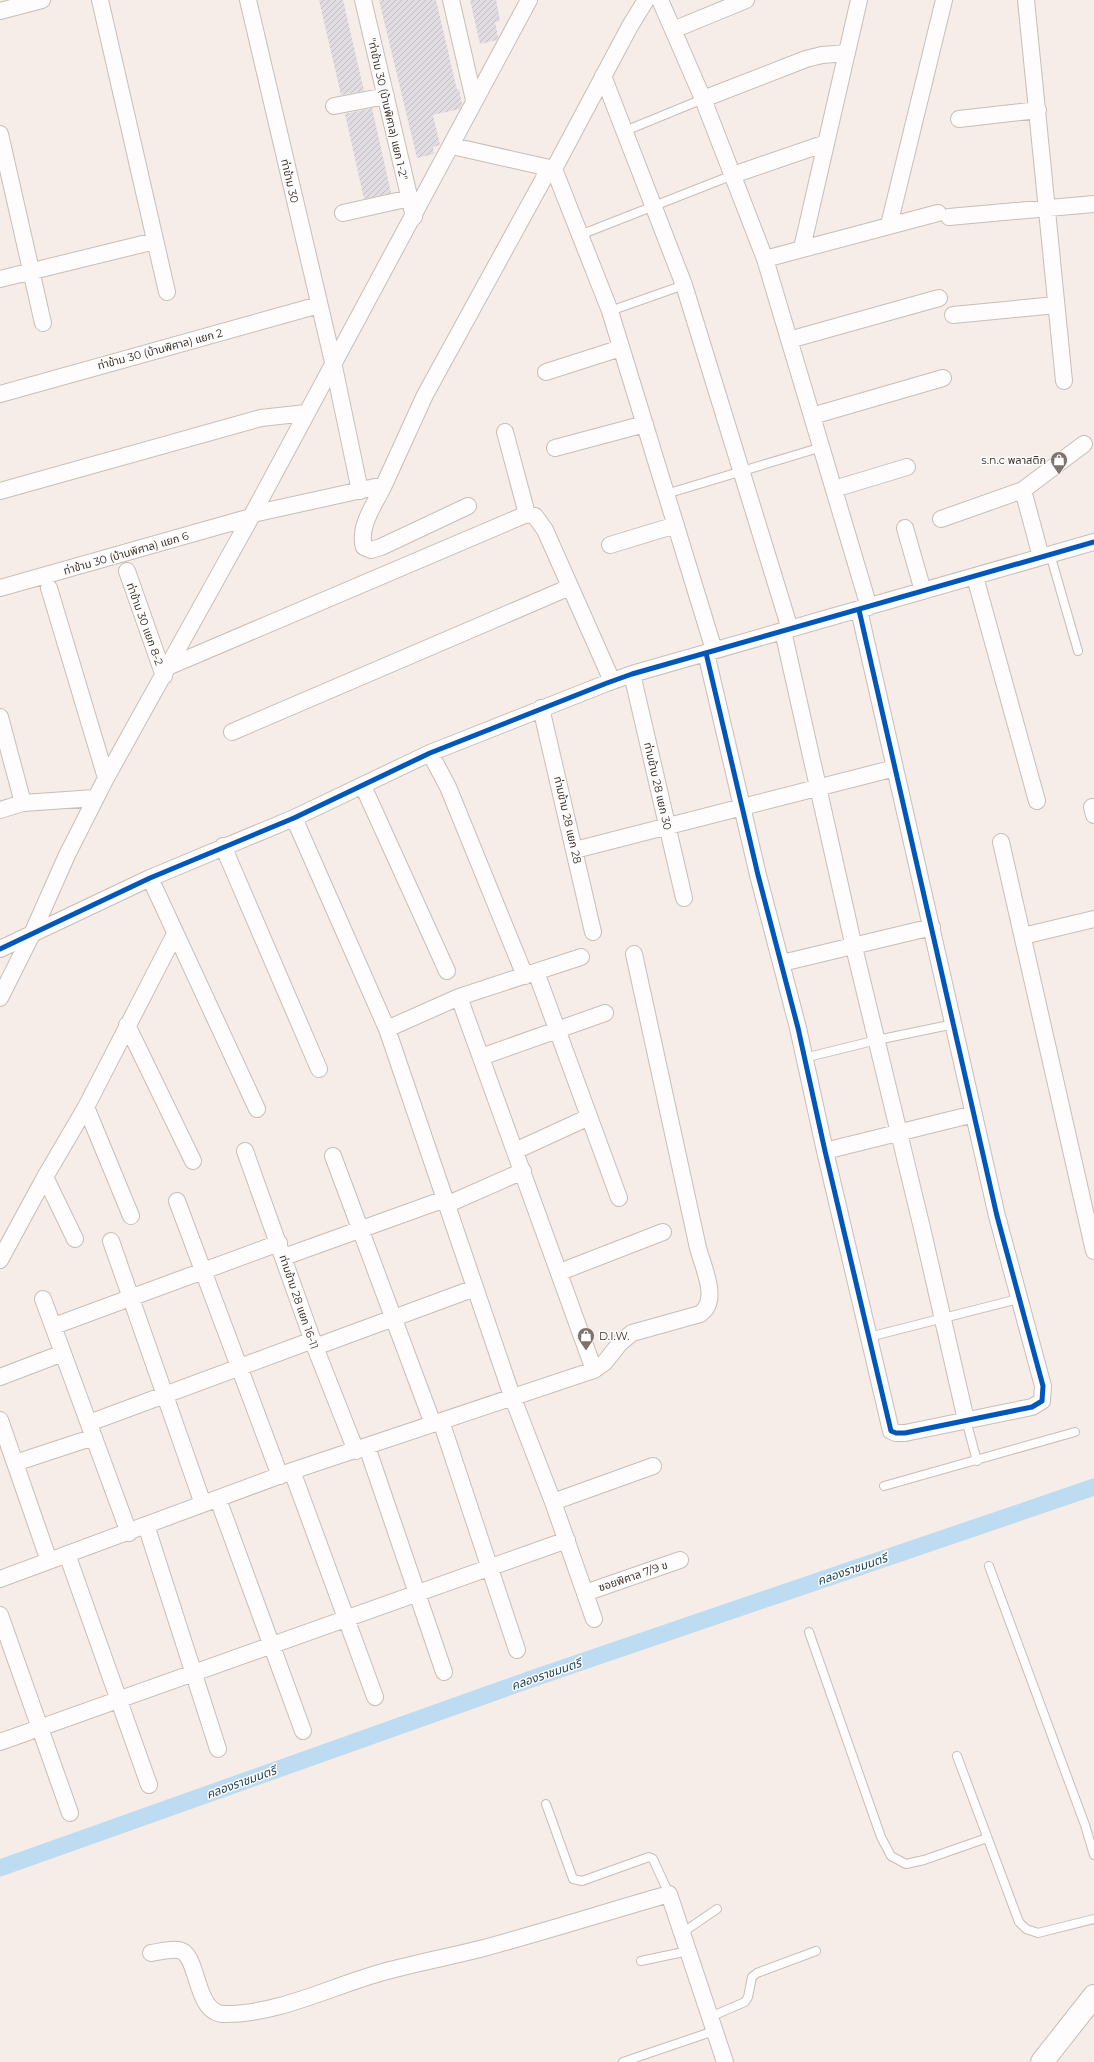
<svg xmlns="http://www.w3.org/2000/svg" width="1094" height="2062" font-family="Montserrat,'Noto Sans Thai',sans-serif">
<style>
.lines{fill:none;stroke-linecap:round;stroke-linejoin:round}
.canal{stroke:#bddcf1;stroke-width:17}
.building{fill:url(#building-hatch)}
.lane-casing{stroke:#c8beb8;stroke-width:10}
.street-casing{stroke:#c8beb8;stroke-width:18}
.secondary-casing{stroke:#c8beb8;stroke-width:24}
.lane{stroke:#fefcfc;stroke-width:8}
.street{stroke:#fefcfc;stroke-width:16}
.secondary{stroke:#fefcfc;stroke-width:22}
.cycleway-casing{stroke:#fdfdfd;stroke-width:8}
.cycleway{stroke:#0057b8;stroke-width:5}
.labels{text-anchor:middle;dominant-baseline:central;stroke-width:3;stroke-linejoin:round;paint-order:stroke}
.street-label{font-size:11px;fill:#3e3028;stroke:#fdfdfd}
.poi-label{font-size:11px;fill:#3e3028;stroke:#fdfdfd;text-anchor:end}
.water-label{font-size:12px;font-style:italic;fill:#20465c;stroke:#fdfdfd}
</style>
<defs>
<pattern id="building-hatch" width="6" height="6" patternUnits="userSpaceOnUse"><rect width="6" height="6" fill="#e1dce2"/><path d="M-1 1l2-2M0 6l6-6M5 7l2-2" fill="none" stroke="#c2bdc2"/></pattern>
</defs>
<rect width="100%" height="100%" fill="#f6ede9"/>
<g class="lines">
<!-- canal -->
<path class="canal" d="M 0,1868 L 537,1677 L 1094,1487"/>
</g>
<!-- building -->
<path class="building" d="M 319,0 L 343,0 L 364,91 L 341,95 Z
M 379,0 L 436,0 L 457,90 L 459,89 L 462,104 L 460,109 L 433,115 L 440,145 L 433,147 L 434,154 L 417,158 Z
M 470,0 L 496,0 L 500,21 L 495,22 L 498,37 L 497,40 L 480,44 Z
M 372,108 L 391,193 L 364,199 L 345,114 Z"/>
<g class="lines">
<defs>
<path id="lane" d="M 625,131 L 703,99
M 580,235 L 733,175
M 610,311 L 684,285
M 666,494 L 822,447
M 1050,554 L 1078,651
M 804,1058 L 877,1040 L 954,1024
M 869,1337 L 1018,1299
M 966,1420 L 977,1461
M 884,1486 L 1075,1432
M 989,1566 L 1085,1825 L 1094,1855
M 809,1632 L 881,1837 L 891,1856 L 906,1864 L 924,1860 L 987,1838
M 957,1756 L 1019,1922 L 1026,1929 L 1038,1933 L 1094,1919
M 546,1804 L 573,1879 L 582,1881 L 649,1857 L 653,1859 L 669,1894
M 682,1933 L 717,1909
M 641,1961 L 688,1951
M 710,2017 L 745,2002 L 748,1997 L 752,1977 L 757,1973 L 816,1951
M 623,2062 L 714,2031"/>
<path id="street" d="M 100,0 L 167,292
M 248,0 L 333,362 L 360,491
M 363,0 L 414,217
M 451,0 L 474,100
M 646,0 L 630,26 L 554,169 L 610,311 L 714,650
M 660,0 L 703,99 L 765,259 L 869,607
M 1026,0 L 1064,381
M 0,11 L 42,0
M 673,30 L 746,0
M 603,76 L 684,285 L 790,629
M 703,99 L 806,59 L 822,55 L 847,53
M 334,106 L 386,96
M 959,119 L 1038,110
M 0,134 L 43,323
M 452,146 L 554,169
M 733,175 L 826,143
M 343,213 L 410,198
M 949,217 L 1094,204
M 889,225 L 944,0
M 802,248 L 859,0
M 765,259 L 938,213
M 0,279 L 155,241
M 953,315 L 1056,305
M 789,340 L 939,298
M 546,372 L 621,348
M 0,394 L 319,305
M 812,416 L 943,378
M 505,432 L 527,514
M 555,448 L 645,424
M 384,485 C 375,504 358,526 364,547 L 371,550 L 381,547 L 468,506
M 834,489 L 907,467
M 1023,490 L 1041,557
M 0,491 L 261,418 L 306,413
M 253,514 L 384,485 L 425,395 L 549,169
M 941,519 L 1023,490 L 1084,444
M 905,528 L 923,591
M 610,545 L 676,525
M 127,571 L 164,676
M 975,577 L 1037,801
M 0,588 L 251,517
M 49,588 L 106,778
M 783,631 L 853,943 L 922,1228 L 966,1420
M 706,653 L 758,875 L 798,1028 L 825,1151 L 891,1431 L 896,1433 L 905,1433 L 1032,1407 L 1042,1401 L 1043,1386 L 997,1216 L 859,610
M 170,666 L 527,514 L 535,516 L 545,530 L 612,681
M 632,674 L 684,898
M 541,708 L 593,932
M 0,717 L 23,803
M 232,732 L 570,587
M 430,753 L 448,787 L 525,976
M 363,786 L 447,971
M 1092,807 L 1094,815
M 0,810 L 23,803 L 95,798
M 294,818 L 387,1029
M 1001,842 L 1094,1251
M 223,846 L 319,1069
M 575,850 L 895,768
M 150,878 L 257,1109
M 1023,936 L 1094,919
M 0,949 L 150,878 L 294,818 L 430,753 L 607,683 L 632,674 L 1094,542
M 581,957 L 459,997 L 387,1029 L 512,1396 L 553,1502 L 594,1619
M 782,963 L 932,927
M 536,972 L 619,1198
M 459,997 L 594,1370
M 0,998 L 32,934 L 67,855 L 106,778 L 251,517 L 529,0
M 127,1025 L 193,1161
M 481,1057 L 605,1013
M 86,1107 L 131,1216
M 245,1151 L 315,1347 L 356,1451
M 515,1151 L 589,1117
M 825,1151 L 974,1114
M 333,1156 L 433,1424
M 45,1177 L 75,1239
M 177,1201 L 280,1476
M 446,1205 L 523,1171
M 111,1241 L 203,1504
M 284,1257 L 445,1199
M 0,1260 L 45,1177 L 86,1107 L 175,934
M 560,1272 L 663,1232
M 43,1299 L 129,1533
M 54,1326 L 279,1243
M 315,1347 L 475,1288
M 0,1377 L 63,1353
M 0,1420 L 49,1561
M 441,1421 L 517,1650
M 89,1423 L 313,1340
M 367,1447 L 444,1672
M 15,1463 L 94,1437
M 292,1471 L 375,1697
M 218,1499 L 303,1731
M 553,1502 L 653,1466
M 146,1525 L 218,1749
M 67,1554 L 149,1785
M 0,1579 L 292,1471 L 594,1370 L 605,1362 L 620,1343 L 632,1333 L 700,1314 C 720,1301 703,1267 698,1248 L 634,954
M 585,1593 L 680,1560
M 0,1615 L 70,1813
M 0,1742 L 567,1540
M 151,1953 C 159,1952 169,1949 178,1950 C 200,1952 193,2013 224,2014 C 277,2015 332,1986 383,1972 C 416,1963 448,1957 480,1949 C 544,1932 606,1912 669,1894 L 725,2062"/>
<path id="secondary" d="M 1042,2062 L 1094,1996"/>
</defs>
<!-- lane casing -->
<use href="#lane" class="lane-casing"/>
<!-- street casing -->
<use href="#street" class="street-casing"/>
<!-- secondary casing -->
<use href="#secondary" class="secondary-casing"/>
<!-- lane -->
<use href="#lane" class="lane"/>
<!-- street -->
<use href="#street" class="street"/>
<!-- secondary -->
<use href="#secondary" class="secondary"/>
<defs>
<path id="cycleway" d="M 706,653 L 758,875 L 798,1028 L 825,1151 L 891,1431 L 896,1433 L 905,1433 L 1032,1407 L 1042,1401 L 1043,1386 L 997,1216 L 859,610
M 0,949 L 150,878 L 294,818 L 430,753 L 607,683 L 632,674 L 1094,542"/>
</defs>
<!-- cycleway casing -->
<use href="#cycleway" class="cycleway-casing"/>
<!-- cycleway -->
<use href="#cycleway" class="cycleway"/>
</g>
<!-- icons -->
<defs>
<symbol id="shop-pin" viewBox="-11 -11 22 30"><path d="M0 17L-7.5 6A9.5 9.5 0 1 1 7.5 6Z" fill="#7e726c" stroke="#fdfdfd"/><path d="M-5-2.5h2.3a2.7 3.5 0 0 1 5.4 0H5L5.5 6h-11ZM-1.5-2.5h3a1.5 2.3 0 0 0-3 0Z" fill="#fff"/></symbol>
</defs>
<g fill-rule="evenodd">
<use href="#shop-pin" x="1049" y="450" width="20" height="27"/>
<use href="#shop-pin" x="576" y="1326" width="20" height="27"/>
</g>
<g class="labels">
<!-- street labels -->
<g class="street-label">
<text transform="translate(388 109) rotate(77)">"ท่าข้าม 30 (บ้านพิศาล) แยก 1-2"</text>
<text transform="translate(290 181) rotate(77)">ท่าข้าม 30</text>
<text transform="translate(160 349) rotate(-15)">ท่าข้าม 30 (บ้านพิศาล) แยก 2</text>
<text transform="translate(126 553) rotate(-16)">ท่าข้าม 30 (บ้านพิศาล) แยก 6</text>
<text transform="translate(145 624) rotate(70)">ท่าข้าม 30 แยก 8-2</text>
<text transform="translate(658 786) rotate(77)">ท่ามข้าม 28 แยก 30</text>
<text transform="translate(568 820) rotate(77)">ท่ามข้าม 28 แยก 28</text>
<text transform="translate(299 1302) rotate(71)">ท่ามข้าม 28 แยก 16-11</text>
<text transform="translate(633 1576) rotate(-19)">ซอยพิศาล 7/9 ข</text>
</g>
<!-- poi labels -->
<g class="poi-label">
<text x="1046" y="460">s.n.c พลาสติก</text>
<text x="599" y="1336" text-anchor="start">D.I.W.</text>
</g>
<!-- water labels -->
<g class="water-label">
<text transform="translate(852 1569) rotate(-19)">คลองราชมนตรี</text>
<text transform="translate(546 1674) rotate(-19)">คลองราชมนตรี</text>
<text transform="translate(241 1782) rotate(-20)">คลองราชมนตรี</text>
</g>
</g>
</svg>
